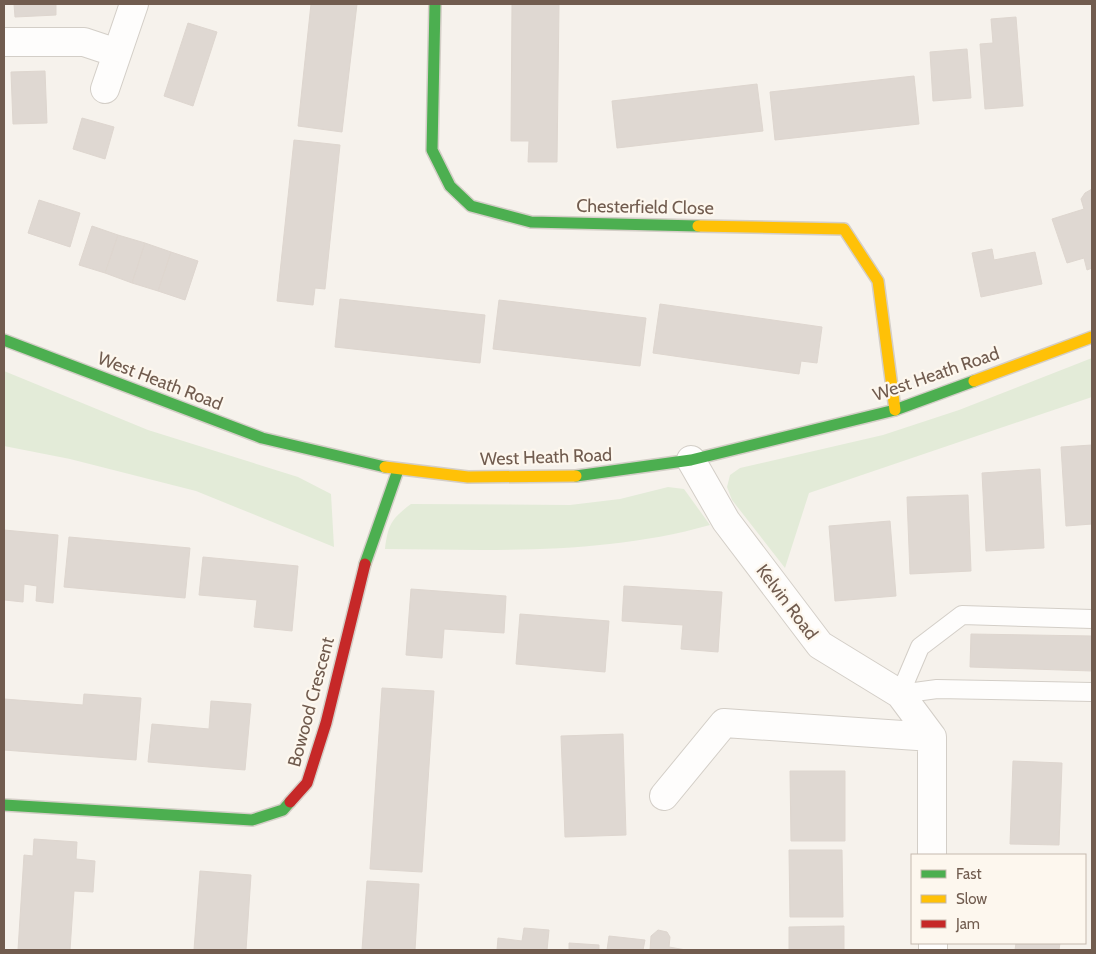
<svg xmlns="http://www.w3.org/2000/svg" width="1096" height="954" font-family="Cabin,sans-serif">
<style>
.green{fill:#e3ebd8}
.building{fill:#dfd8d2;stroke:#ded6cf}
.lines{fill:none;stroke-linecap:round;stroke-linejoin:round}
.lane-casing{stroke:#d3cec7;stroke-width:20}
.street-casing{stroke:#d3cec7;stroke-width:30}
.fast-casing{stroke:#d4cec7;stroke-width:14}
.slow-casing{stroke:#d4cec7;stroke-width:14}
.jam-casing{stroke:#d4cec7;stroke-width:14}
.lane{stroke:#fefdfc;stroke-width:18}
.street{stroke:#fefdfc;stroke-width:28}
.fast{stroke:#4caf50;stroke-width:11}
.slow{stroke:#ffc107;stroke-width:11}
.jam{stroke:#c62828;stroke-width:11}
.labels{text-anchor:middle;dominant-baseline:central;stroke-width:4.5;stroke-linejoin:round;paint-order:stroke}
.street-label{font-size:18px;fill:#715c4f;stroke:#fdf7ee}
</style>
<rect width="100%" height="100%" fill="#f6f2ec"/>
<!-- green -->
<path class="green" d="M 1092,358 L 1092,397 L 809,493 L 785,568 L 732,500 L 727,487 L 730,475 L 740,468 L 883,435 L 959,410 Z
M 4,371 L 148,430 L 298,477 L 331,494 L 334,547 L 196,491 L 70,459 L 4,446 Z
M 668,487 L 684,489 L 710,525 C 604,555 495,550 385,549 C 388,525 391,519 411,504 L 570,505 L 620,499 Z"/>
<!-- building -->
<path class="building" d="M 14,4 L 56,4 L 56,15 L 15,17 Z
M 311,4 L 357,4 L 342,132 L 298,126 Z
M 512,4 L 559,4 L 557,162 L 528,162 L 529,141 L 511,141 Z
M 1016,17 L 1023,106 L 985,109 L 980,44 L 993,43 L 991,19 Z
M 188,23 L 217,32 L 193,106 L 164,96 Z
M 967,49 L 971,98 L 933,101 L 930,52 Z
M 45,71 L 47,123 L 13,124 L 11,72 Z
M 914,76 L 919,124 L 775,140 L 770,92 Z
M 757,84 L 763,131 L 617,148 L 612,101 Z
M 82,118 L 114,127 L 105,159 L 73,149 Z
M 294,140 L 340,145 L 325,289 L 315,288 L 313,305 L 277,301 Z
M 1092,189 L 1092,268 L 1087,270 L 1084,258 L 1067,263 L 1052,219 L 1084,209 L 1081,199 L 1085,193 Z
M 39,200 L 80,213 L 70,247 L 28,233 Z
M 92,226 L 118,235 L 105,273 L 79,265 Z
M 118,235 L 145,243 L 132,283 L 105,273 Z
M 145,243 L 171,252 L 158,291 L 132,283 Z
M 992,249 L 994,260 L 1035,252 L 1042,284 L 981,297 L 972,253 Z
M 171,252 L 198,261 L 185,300 L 158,291 Z
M 340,299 L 485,315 L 480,363 L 335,347 Z
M 499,300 L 646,318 L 640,366 L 493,349 Z
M 660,304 L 822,327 L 817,363 L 801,361 L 799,374 L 653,353 Z
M 1092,445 L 1092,524 L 1066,526 L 1061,447 Z
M 1040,469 L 1044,548 L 986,551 L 982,473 Z
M 968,495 L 971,571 L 910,574 L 907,497 Z
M 890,521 L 896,596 L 835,601 L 829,526 Z
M 4,530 L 58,535 L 53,603 L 36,601 L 37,586 L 24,584 L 23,602 L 5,600 Z
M 69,537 L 190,548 L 185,598 L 64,587 Z
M 203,557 L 298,566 L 292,631 L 254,627 L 257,600 L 199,595 Z
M 624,586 L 722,592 L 718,652 L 681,649 L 683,625 L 622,621 Z
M 411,589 L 506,596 L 504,633 L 444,629 L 442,658 L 406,655 Z
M 520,614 L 609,621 L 605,672 L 516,664 Z
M 971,634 L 1092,636 L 1092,671 L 970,667 Z
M 382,688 L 434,691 L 422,872 L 370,869 Z
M 84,694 L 141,698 L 136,760 L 4,750 L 4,699 L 83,705 Z
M 211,701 L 251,704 L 245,770 L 148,762 L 152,724 L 209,729 Z
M 623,734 L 626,835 L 565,837 L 561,736 Z
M 1013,761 L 1062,763 L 1059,845 L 1010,844 Z
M 790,771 L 845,771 L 845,841 L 791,841 Z
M 34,839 L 77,842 L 76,859 L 95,861 L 93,892 L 74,891 L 70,950 L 18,950 L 24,855 L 33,856 Z
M 789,850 L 842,850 L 843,917 L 790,917 Z
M 200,871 L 251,875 L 246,950 L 194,950 Z
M 367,881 L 419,884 L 415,950 L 362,950 Z
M 844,926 L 844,950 L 789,950 L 789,927 Z
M 524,928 L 549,930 L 547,950 L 497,950 L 498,938 L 522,941 Z
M 658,930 L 667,932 L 670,937 L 669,947 L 686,950 L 650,950 L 651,936 Z
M 609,936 L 645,940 L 643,950 L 607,950 Z
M 569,943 L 599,945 L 599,950 L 569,950 Z
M 1016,943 L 1060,943 L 1059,950 L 1015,950 Z"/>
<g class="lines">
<defs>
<path id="lane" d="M 900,694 L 920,647 L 962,615 L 1092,619
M 900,694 L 937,689 L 1092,692"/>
<path id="street" d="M 4,42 L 84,42 L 117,53
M 105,89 L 134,4
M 691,460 L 726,521 L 820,645 L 900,694 L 932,737 L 932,855
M 664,796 L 724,723 L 932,737
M 933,943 L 933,950"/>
<path id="fast" d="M 435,4 L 432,150 L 450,186 L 471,206 L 531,222 L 698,226
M 4,340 L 262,438 L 385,467
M 576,476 L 691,460 L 895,410 L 974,381
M 365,564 L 398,470
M 4,805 L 252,820 L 283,810 L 290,802"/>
<path id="slow" d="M 698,226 L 844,229 L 878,281 L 895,410
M 974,381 L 1092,337
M 385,467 L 468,477 L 576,476"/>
<path id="jam" d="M 290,802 L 307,783 L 326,723 L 365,564"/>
</defs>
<!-- lane casing -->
<use href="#lane" class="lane-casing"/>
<!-- street casing -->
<use href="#street" class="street-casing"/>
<!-- fast casing -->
<use href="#fast" class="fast-casing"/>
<!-- slow casing -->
<use href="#slow" class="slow-casing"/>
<!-- jam casing -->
<use href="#jam" class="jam-casing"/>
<!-- lane -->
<use href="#lane" class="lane"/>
<!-- street -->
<use href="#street" class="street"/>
<!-- fast -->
<use href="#fast" class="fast"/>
<!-- slow -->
<use href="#slow" class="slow"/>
<!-- jam -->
<use href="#jam" class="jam"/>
</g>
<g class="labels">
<!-- street labels -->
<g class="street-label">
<text transform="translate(645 207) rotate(1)">Chesterfield Close</text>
<text transform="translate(936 374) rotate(-19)">West Heath Road</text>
<text transform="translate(160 381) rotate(21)">West Heath Road</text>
<text transform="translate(546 457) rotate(-2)">West Heath Road</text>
<text transform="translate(787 602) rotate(53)">Kelvin Road</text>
<text transform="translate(311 702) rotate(-75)">Bowood Crescent</text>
</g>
</g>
<!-- border -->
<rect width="1096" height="954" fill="none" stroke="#715c4f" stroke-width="10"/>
<!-- legend -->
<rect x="911" y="854" width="175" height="90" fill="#fdf7ee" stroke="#c5b9ae"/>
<rect x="921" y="870" width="25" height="8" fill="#4caf50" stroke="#c5b9ae"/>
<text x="956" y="879" font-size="15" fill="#715c4f">Fast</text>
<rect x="921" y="895" width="25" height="8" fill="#ffc107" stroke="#c5b9ae"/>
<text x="956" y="904" font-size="15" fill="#715c4f">Slow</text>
<rect x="921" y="920" width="25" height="8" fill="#c62828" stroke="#c5b9ae"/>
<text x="956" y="929" font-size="15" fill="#715c4f">Jam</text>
</svg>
